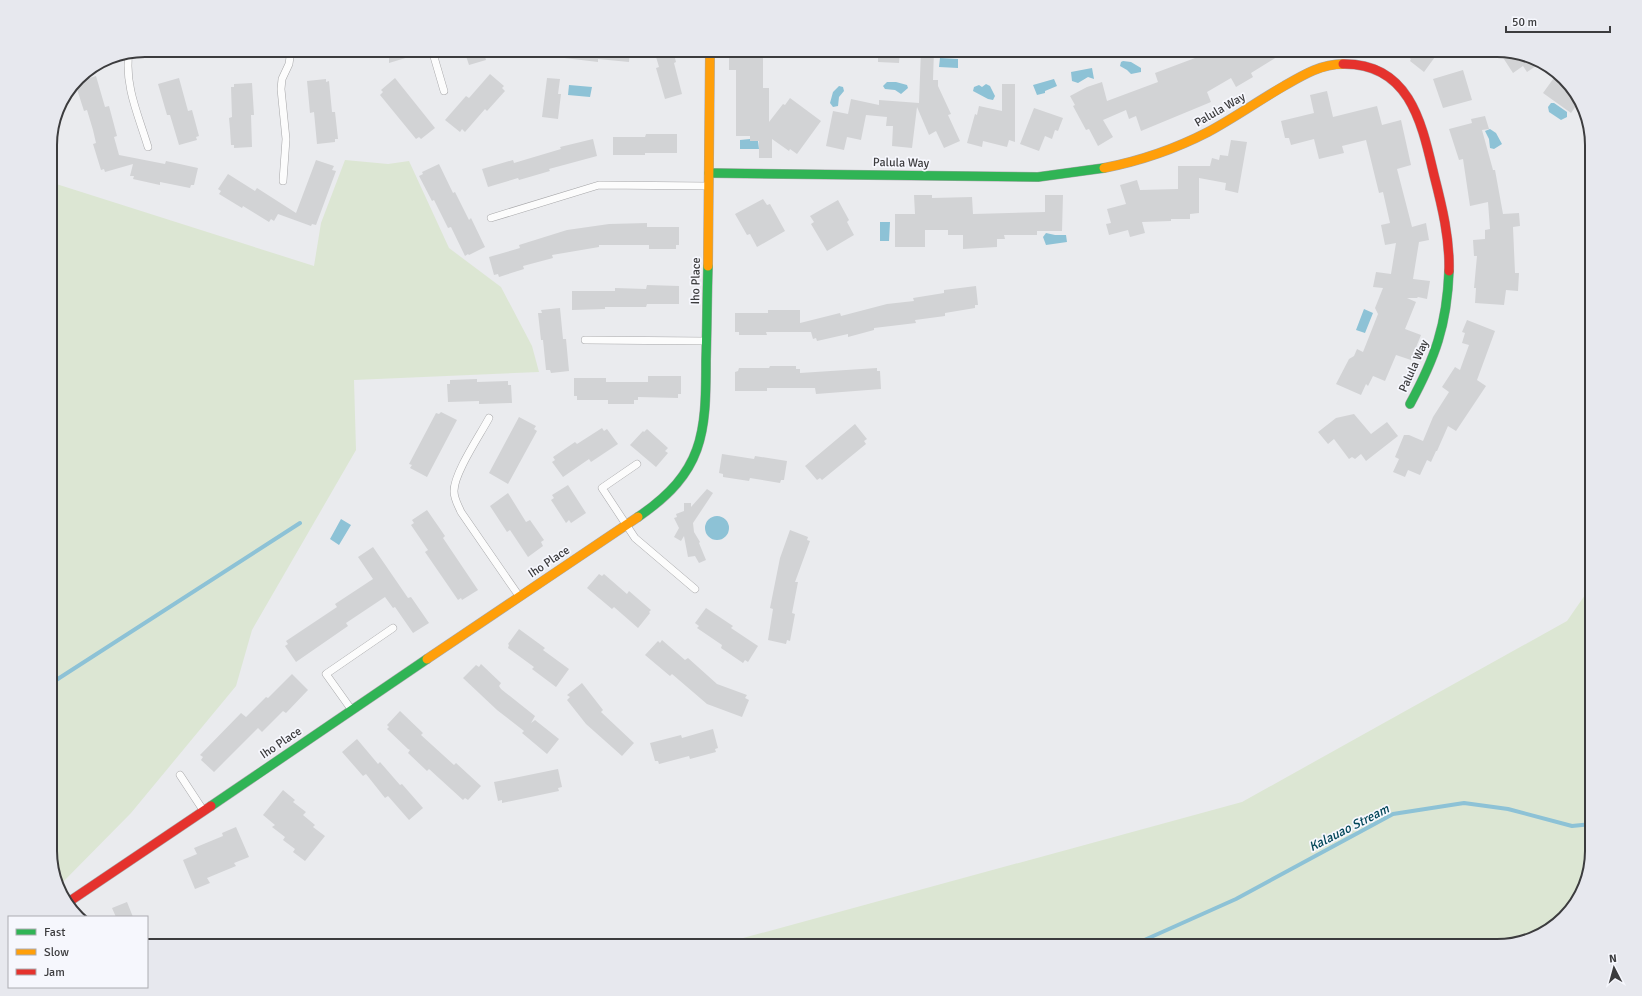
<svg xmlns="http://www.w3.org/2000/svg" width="1642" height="996" font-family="Signika,sans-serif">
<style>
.green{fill:#dce6d3}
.water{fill:#8dc2d6}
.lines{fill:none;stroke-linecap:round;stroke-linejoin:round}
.stream{stroke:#8dc2d6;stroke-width:4}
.building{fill:#d2d3d5}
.lane-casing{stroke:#a7a7a9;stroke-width:8}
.fast-casing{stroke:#a7a7a9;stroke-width:10}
.slow-casing{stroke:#a7a7a9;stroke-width:10}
.jam-casing{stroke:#a7a7a9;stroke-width:10}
.lane{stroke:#fcfcfc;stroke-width:7}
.fast{stroke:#30b455;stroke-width:9}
.slow{stroke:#ff9f0a;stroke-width:9}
.jam{stroke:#e5322d;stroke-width:9}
.labels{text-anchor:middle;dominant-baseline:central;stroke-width:3.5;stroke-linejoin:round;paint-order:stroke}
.street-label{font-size:12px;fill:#3c3c3e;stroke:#f6f7fd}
.water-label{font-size:13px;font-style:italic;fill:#004558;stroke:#f6f7fd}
.rim{fill:none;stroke:#3c3c3e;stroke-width:2}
</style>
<rect width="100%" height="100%" fill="#eaebee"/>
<!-- green -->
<path class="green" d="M 345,160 L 388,164 L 409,161 L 449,248 L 501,287 L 532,346 L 539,372 L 354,380 L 356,450 L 252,630 L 236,686 L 131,813 L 59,886 L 50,857 L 50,182 L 314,266 L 321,223 Z
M 1592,585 L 1592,851 L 1579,899 L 1545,933 L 1497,946 L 714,946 L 1242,802 L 1567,621 Z"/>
<!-- water -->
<path class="water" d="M 940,58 L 958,59 L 958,68 L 939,67 Z
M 1123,61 L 1131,62 L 1141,68 L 1141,72 L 1131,74 L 1127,70 L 1120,66 L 1121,62 Z
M 1092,68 L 1094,79 L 1088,77 L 1078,83 L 1072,81 L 1071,72 Z
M 1054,79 L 1057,86 L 1045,91 L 1045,93 L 1037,95 L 1033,85 Z
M 887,82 L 896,82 L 907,85 L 908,88 L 901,94 L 895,90 L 885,89 L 883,86 Z
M 986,84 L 990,86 L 995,96 L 993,100 L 988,99 L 973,91 L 974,87 L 979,85 L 982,87 Z
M 569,85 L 592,87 L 590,97 L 568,95 Z
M 839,86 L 843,87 L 844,91 L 839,97 L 838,106 L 833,107 L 830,103 L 833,92 Z
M 1551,103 L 1554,103 L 1567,112 L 1567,117 L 1561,120 L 1549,112 L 1548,107 Z
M 1490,129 L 1496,133 L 1502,144 L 1494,149 L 1490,148 L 1489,139 L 1485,131 Z
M 750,139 L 758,141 L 759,149 L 740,149 L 740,140 Z
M 880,222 L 890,222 L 889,241 L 880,241 Z
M 1046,233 L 1055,235 L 1066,235 L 1067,242 L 1046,245 L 1043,237 Z
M 1364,309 L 1373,313 L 1365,333 L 1356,330 Z
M705 528a12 12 0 1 1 24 0a12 12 0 1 1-24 0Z
M 341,519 L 351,525 L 339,545 L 330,539 Z"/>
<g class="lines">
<!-- stream -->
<path class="stream" d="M 50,684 L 300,523
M 1131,946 L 1236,899 L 1393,814 L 1464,803 L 1508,809 L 1572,826 L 1592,824"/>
</g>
<!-- building -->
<path class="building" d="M 389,50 L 422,50 L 422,53 L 389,63 Z
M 464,50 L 483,50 L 486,60 L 469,65 Z
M 556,50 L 630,50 L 629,62 L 598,59 L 598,62 L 556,57 Z
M 654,50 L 673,50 L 676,62 L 674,63 L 682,94 L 665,99 L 656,68 L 659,67 Z
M 731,50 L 763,50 L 763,88 L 769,88 L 769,122 L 783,104 L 785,105 L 790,98 L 821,121 L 797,154 L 790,149 L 789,151 L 772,139 L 772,158 L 759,158 L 759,141 L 750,141 L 750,136 L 736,136 L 736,70 L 729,70 L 729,56 L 731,56 Z
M 878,50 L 900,50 L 899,63 L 878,62 Z
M 921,50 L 934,50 L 933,80 L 938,80 L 938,86 L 951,114 L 948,115 L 960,141 L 944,148 L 936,131 L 929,135 L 917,107 L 912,148 L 892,146 L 893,126 L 886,126 L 887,117 L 866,115 L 861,140 L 847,137 L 844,150 L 826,146 L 833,111 L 848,114 L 851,99 L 879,105 L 879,100 L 919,103 Z
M 1191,50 L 1288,50 L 1251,73 L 1253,77 L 1236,87 L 1231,78 L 1207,92 L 1211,102 L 1141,131 L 1136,116 L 1129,119 L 1126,110 L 1103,120 L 1113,137 L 1098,146 L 1089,129 L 1086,130 L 1073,106 L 1075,105 L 1070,96 L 1087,87 L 1102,82 L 1107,101 L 1158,82 L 1155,73 L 1195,58 Z
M 1399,50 L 1440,50 L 1424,72 L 1410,61 L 1411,59 Z
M 1498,50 L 1532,59 L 1542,62 L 1527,72 L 1523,66 L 1513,73 Z
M 1463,70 L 1472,100 L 1443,108 L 1433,79 Z
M 490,74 L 504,86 L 502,88 L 505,91 L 487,111 L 485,109 L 465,132 L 462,129 L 460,132 L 445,120 L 466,96 L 469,98 Z
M 1556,75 L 1579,97 L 1580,100 L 1571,113 L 1543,93 Z
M 96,76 L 105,107 L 109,106 L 117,136 L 114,137 L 119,155 L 165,164 L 166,161 L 198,168 L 194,185 L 191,185 L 190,188 L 160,182 L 160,185 L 133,179 L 134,176 L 130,176 L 133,164 L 105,172 L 104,169 L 101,170 L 93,144 L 96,143 L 93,130 L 87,110 L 84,111 L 76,86 L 80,85 L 79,81 Z
M 179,78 L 188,111 L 192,110 L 199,136 L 196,137 L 197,140 L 179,145 L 170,115 L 167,115 L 158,84 Z
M 395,78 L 435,128 L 421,139 L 419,137 L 416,139 L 380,95 L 383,92 L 381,90 Z
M 547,78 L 560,79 L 558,94 L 561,94 L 558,119 L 542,117 Z
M 326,79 L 326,82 L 329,81 L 332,112 L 335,112 L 338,139 L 335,139 L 335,142 L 317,144 L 314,112 L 310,113 L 307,81 Z
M 252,83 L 254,115 L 251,115 L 252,147 L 234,148 L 234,145 L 231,145 L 230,129 L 229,118 L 232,117 L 231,87 L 234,87 L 234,84 Z
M 1002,84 L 1015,84 L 1015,142 L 1009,140 L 1007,147 L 983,141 L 982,147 L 967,143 L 975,114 L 977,115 L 979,106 L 1002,111 Z
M 1327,91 L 1333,117 L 1377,106 L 1382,125 L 1401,120 L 1411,165 L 1397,169 L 1412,227 L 1426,223 L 1429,240 L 1419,242 L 1413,279 L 1430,281 L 1427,299 L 1418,297 L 1417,298 L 1407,298 L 1416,302 L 1405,329 L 1421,335 L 1411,360 L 1396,355 L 1385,381 L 1373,376 L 1368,386 L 1366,384 L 1361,395 L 1336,384 L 1349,359 L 1354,356 L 1357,349 L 1363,352 L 1378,314 L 1375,308 L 1383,288 L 1373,287 L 1376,272 L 1391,274 L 1396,243 L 1385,245 L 1381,225 L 1390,223 L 1383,192 L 1379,193 L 1366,140 L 1342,146 L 1344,153 L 1319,159 L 1314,139 L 1291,145 L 1289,138 L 1285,138 L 1281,121 L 1314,113 L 1310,95 Z
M 1034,108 L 1063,118 L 1058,131 L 1055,130 L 1052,139 L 1045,136 L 1039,151 L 1020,144 Z
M 1485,116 L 1489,129 L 1482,130 L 1493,170 L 1495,170 L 1503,214 L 1519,213 L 1520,226 L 1513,227 L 1515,273 L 1519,273 L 1518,291 L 1506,290 L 1504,305 L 1475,303 L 1476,288 L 1474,288 L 1477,256 L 1474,256 L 1473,240 L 1485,239 L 1485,230 L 1490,229 L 1488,202 L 1470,206 L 1463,159 L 1459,160 L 1449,129 L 1472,123 L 1471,119 Z
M 646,134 L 677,134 L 677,153 L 645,153 L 645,155 L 613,155 L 613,137 L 645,137 Z
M 593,139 L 597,156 L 549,169 L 550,171 L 519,180 L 518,178 L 488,187 L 482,169 L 513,160 L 514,163 L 561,149 L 560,147 Z
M 1231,140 L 1247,142 L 1238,193 L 1225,190 L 1226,183 L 1199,178 L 1199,213 L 1190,214 L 1190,219 L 1171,219 L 1171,221 L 1142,222 L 1145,233 L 1130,237 L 1128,230 L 1109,235 L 1106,224 L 1111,223 L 1107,209 L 1126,204 L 1120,185 L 1137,180 L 1140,190 L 1178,189 L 1178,166 L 1210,166 L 1212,158 L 1219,160 L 1220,155 L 1228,156 Z
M 316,160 L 334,166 L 332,170 L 336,171 L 316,225 L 312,224 L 311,226 L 278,214 L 274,221 L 271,219 L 269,222 L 243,206 L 242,208 L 219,194 L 221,191 L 218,189 L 228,174 L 255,191 L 257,188 L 296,213 Z
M 439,164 L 453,193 L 455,192 L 469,220 L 471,218 L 485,247 L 469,255 L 468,254 L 465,256 L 451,227 L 448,228 L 434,200 L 432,201 L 419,176 L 423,174 L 422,172 Z
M 914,195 L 932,195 L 932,198 L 972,197 L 973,214 L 1045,212 L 1045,195 L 1063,195 L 1062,231 L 1037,231 L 1037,235 L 1004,235 L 1005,239 L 997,239 L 997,247 L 963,249 L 963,235 L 948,235 L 948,230 L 925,230 L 925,247 L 895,247 L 895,214 L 915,214 Z
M 763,199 L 767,205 L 770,204 L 785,231 L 757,247 L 750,234 L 747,235 L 735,214 Z
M 838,200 L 849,220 L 847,222 L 854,235 L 827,251 L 811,224 L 814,222 L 810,216 Z
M 647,223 L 647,227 L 679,227 L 679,245 L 676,245 L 676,249 L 649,249 L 649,245 L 599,245 L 599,247 L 552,255 L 553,258 L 523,266 L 524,269 L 499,277 L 498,274 L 494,275 L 489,257 L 520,248 L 519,245 L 567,230 L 609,224 Z
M 647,285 L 679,286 L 679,304 L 647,304 L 646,307 L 605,307 L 605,309 L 572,310 L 572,291 L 615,291 L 615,288 L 646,289 Z
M 976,286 L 978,305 L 975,305 L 975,308 L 945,313 L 945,316 L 915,320 L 916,323 L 874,328 L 874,330 L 848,337 L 848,334 L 817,341 L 816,338 L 813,339 L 811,332 L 766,332 L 767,335 L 739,335 L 739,332 L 735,332 L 735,313 L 768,313 L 768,310 L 800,310 L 800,323 L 840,313 L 841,316 L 887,304 L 914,301 L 913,298 L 944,293 L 944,290 Z
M 560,308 L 563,339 L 566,339 L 569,371 L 551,373 L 550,370 L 546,370 L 543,340 L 541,340 L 538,313 L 542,313 L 541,310 Z
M 1467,320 L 1495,331 L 1477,380 L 1486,386 L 1456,431 L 1448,426 L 1437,451 L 1436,451 L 1431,462 L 1427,460 L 1420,475 L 1408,470 L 1405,477 L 1393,472 L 1399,459 L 1395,457 L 1404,435 L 1409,435 L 1423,441 L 1433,417 L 1449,392 L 1442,387 L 1455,367 L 1460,370 L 1469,345 L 1462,343 L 1465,333 L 1462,332 Z
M 770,366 L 796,366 L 796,369 L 800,369 L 800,373 L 877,368 L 877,371 L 880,371 L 881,389 L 816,394 L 815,388 L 767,388 L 767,391 L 735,391 L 735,372 L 738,371 L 739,368 L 769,368 Z
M 648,376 L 681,376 L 681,394 L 678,394 L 678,398 L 638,397 L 638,400 L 634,400 L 634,404 L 608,404 L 608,400 L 577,400 L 577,396 L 574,396 L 574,378 L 606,378 L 606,382 L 648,382 Z
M 477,379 L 477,382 L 508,381 L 508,385 L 511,385 L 512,403 L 479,404 L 479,401 L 448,402 L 447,384 L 450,384 L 450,380 Z
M 441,412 L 457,420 L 427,477 L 410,468 L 412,465 L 409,464 L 436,413 L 439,414 Z
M 1354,414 L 1371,434 L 1387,422 L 1398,436 L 1366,461 L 1361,454 L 1355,459 L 1352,457 L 1349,459 L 1334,439 L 1328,444 L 1318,432 L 1336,418 Z
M 519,417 L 536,426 L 534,429 L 537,431 L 508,484 L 489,473 Z
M 855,424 L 867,439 L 864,441 L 866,444 L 822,480 L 820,478 L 817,480 L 805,466 Z
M 602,428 L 604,431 L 607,429 L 618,444 L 591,462 L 589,459 L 563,477 L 552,462 L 555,460 L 553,457 L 575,442 L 577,444 Z
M 647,429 L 668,448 L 665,451 L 668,453 L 656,467 L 630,445 L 643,431 L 644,432 Z
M 722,454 L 754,459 L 755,456 L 787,461 L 784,480 L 781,480 L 780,483 L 750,478 L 749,481 L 723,477 L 723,474 L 719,473 Z
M 568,485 L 586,513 L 571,523 L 569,520 L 566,523 L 551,500 L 554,498 L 552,495 Z
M 707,489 L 713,493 L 693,523 L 694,532 L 700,542 L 699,543 L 706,560 L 699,563 L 695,556 L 688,557 L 684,536 L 681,541 L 674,537 L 679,528 L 674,518 L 677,517 L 676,514 L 684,511 L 684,503 L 691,503 L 691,507 Z
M 508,493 L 526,522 L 530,520 L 544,540 L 541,542 L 543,546 L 528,557 L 510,530 L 507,532 L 490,506 Z
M 427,510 L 445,536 L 443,538 L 478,590 L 462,600 L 461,598 L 458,600 L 425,552 L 428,550 L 411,525 L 414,523 L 412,520 Z
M 790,530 L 808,537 L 807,540 L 810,541 L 795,582 L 798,582 L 792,613 L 795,614 L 790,641 L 787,640 L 786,644 L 768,640 L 773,609 L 770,608 L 780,558 Z
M 373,547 L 408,598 L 411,597 L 429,623 L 413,633 L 395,607 L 393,608 L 385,597 L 346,623 L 348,626 L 296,662 L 285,646 L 288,644 L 286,641 L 337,607 L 335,604 L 373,579 L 358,557 Z
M 599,574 L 602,576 L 604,574 L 627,594 L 629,591 L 651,610 L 649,612 L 650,613 L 638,628 L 614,607 L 612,609 L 587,588 Z
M 706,608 L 733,626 L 731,628 L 758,646 L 748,662 L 745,660 L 743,663 L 721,648 L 722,645 L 697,628 L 699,626 L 695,623 Z
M 519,629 L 545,648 L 543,650 L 569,669 L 556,687 L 532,669 L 534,667 L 508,648 L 509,645 L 508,644 Z
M 662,640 L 685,660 L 688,658 L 717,684 L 747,695 L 745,698 L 749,700 L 742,717 L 707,704 L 672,674 L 670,676 L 645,655 L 658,641 L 660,643 Z
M 481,664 L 501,683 L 499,686 L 501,689 L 535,716 L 531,723 L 535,720 L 559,739 L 547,754 L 522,733 L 524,731 L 497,710 L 463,678 L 476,665 L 479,667 Z
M 292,674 L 308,690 L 286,713 L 283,711 L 262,732 L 258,728 L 214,772 L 201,760 L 203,757 L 200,755 L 241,713 L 246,717 L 266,697 L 268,698 Z
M 582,683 L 603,710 L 601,712 L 634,743 L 622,756 L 586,724 L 567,700 L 570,697 L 567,695 Z
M 400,711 L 423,733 L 421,735 L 454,765 L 456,763 L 481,786 L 468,800 L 465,798 L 463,800 L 429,769 L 427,771 L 408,753 L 410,750 L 408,749 L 387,729 L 389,727 L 387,725 Z
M 713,729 L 718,748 L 715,749 L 716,752 L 690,759 L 689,756 L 659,764 L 658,761 L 655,761 L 650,743 L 681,735 L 682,738 Z
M 357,739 L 378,764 L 380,762 L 400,785 L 402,784 L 423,808 L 409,820 L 388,796 L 385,798 L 366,774 L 363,776 L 342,752 Z
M 558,769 L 562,787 L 558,788 L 559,791 L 502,803 L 502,800 L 498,801 L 494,782 Z
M 283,790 L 295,800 L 293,802 L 306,812 L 303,815 L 315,825 L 313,827 L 325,836 L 305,861 L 293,852 L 295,849 L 283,840 L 285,837 L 272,827 L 275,825 L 263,815 Z
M 236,827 L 249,857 L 234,863 L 236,866 L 207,878 L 210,883 L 195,889 L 183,860 L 197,854 L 194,848 L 223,836 L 222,833 Z
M 127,902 L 133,917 L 116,917 L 112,908 Z"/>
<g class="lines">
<defs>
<path id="lane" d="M 432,50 L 444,91
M 129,53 C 124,85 139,117 148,147
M 283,181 L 286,139 L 281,89 L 282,79 L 289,64 L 291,50
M 491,218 L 599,185 L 708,186
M 585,340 L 707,341
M 489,418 C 480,435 454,473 454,491 C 454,499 458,505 461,512 L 519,596
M 637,464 L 602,488 L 635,538 L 695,589
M 351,709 L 326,674 L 393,628
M 180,775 L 203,810"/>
<path id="fast" d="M 709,173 L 1038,177 L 1104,168
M 1410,404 C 1435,358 1447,325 1449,271
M 638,517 C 704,472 706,434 706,361 C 707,329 707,298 708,266
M 211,806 L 427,659"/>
<path id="slow" d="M 1104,168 C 1140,161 1175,149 1208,132 C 1234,118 1258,101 1284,86 C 1303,75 1321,64 1343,64
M 708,266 L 710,50
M 427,659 L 638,517"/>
<path id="jam" d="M 1343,64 C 1410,63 1422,124 1434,175 C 1442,206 1450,239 1449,271
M 67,903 L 211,806"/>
</defs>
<!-- lane casing -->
<use href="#lane" class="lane-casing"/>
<!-- fast casing -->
<use href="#fast" class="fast-casing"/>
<!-- slow casing -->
<use href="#slow" class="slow-casing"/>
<!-- jam casing -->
<use href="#jam" class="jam-casing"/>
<!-- lane -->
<use href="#lane" class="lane"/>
<!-- fast -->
<use href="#fast" class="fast"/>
<!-- slow -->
<use href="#slow" class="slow"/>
<!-- jam -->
<use href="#jam" class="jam"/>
</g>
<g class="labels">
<!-- street labels -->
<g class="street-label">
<text transform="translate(1220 110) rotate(-30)">Palula Way</text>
<text transform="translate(901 163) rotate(1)">Palula Way</text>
<text transform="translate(696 281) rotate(-89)">Iho Place</text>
<text transform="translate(1414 366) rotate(-66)">Palula Way</text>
<text transform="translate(549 562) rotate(-34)">Iho Place</text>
<text transform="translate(281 743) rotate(-34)">Iho Place</text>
</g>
<!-- water labels -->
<g class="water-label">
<text transform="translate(1349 828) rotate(-27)">Kalauao Stream</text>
</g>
</g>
<!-- crop -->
<path d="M0 0H1642V996H0ZM145 57H1497A88 88 0 0 1 1585 145V851A88 88 0 0 1 1497 939H145A88 88 0 0 1 57 851V145A88 88 0 0 1 145 57Z" fill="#e7e8ee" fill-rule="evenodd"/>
<path class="rim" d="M145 57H1497A88 88 0 0 1 1585 145V851A88 88 0 0 1 1497 939H145A88 88 0 0 1 57 851V145A88 88 0 0 1 145 57Z"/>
<!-- legend -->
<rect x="8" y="916" width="140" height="72" fill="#f6f7fd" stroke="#acacb1"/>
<rect x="16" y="929" width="20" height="6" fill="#30b455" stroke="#acacb1"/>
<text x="44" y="936" font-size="12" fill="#3c3c3e">Fast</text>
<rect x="16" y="949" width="20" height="6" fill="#ff9f0a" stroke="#acacb1"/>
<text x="44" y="956" font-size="12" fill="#3c3c3e">Slow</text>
<rect x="16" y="969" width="20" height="6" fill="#e5322d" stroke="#acacb1"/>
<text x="44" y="976" font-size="12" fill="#3c3c3e">Jam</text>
<!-- north arrow -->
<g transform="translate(1614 968) rotate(354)" stroke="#f6f7fd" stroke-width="3" paint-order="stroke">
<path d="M0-3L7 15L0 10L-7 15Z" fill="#3c3c3e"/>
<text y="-6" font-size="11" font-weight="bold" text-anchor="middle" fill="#3c3c3e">N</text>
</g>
<!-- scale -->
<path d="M1506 26v6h104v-6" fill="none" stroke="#3c3c3e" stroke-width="2"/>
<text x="1512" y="26" font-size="12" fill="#3c3c3e" stroke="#f6f7fd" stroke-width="3" paint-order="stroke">50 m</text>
</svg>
